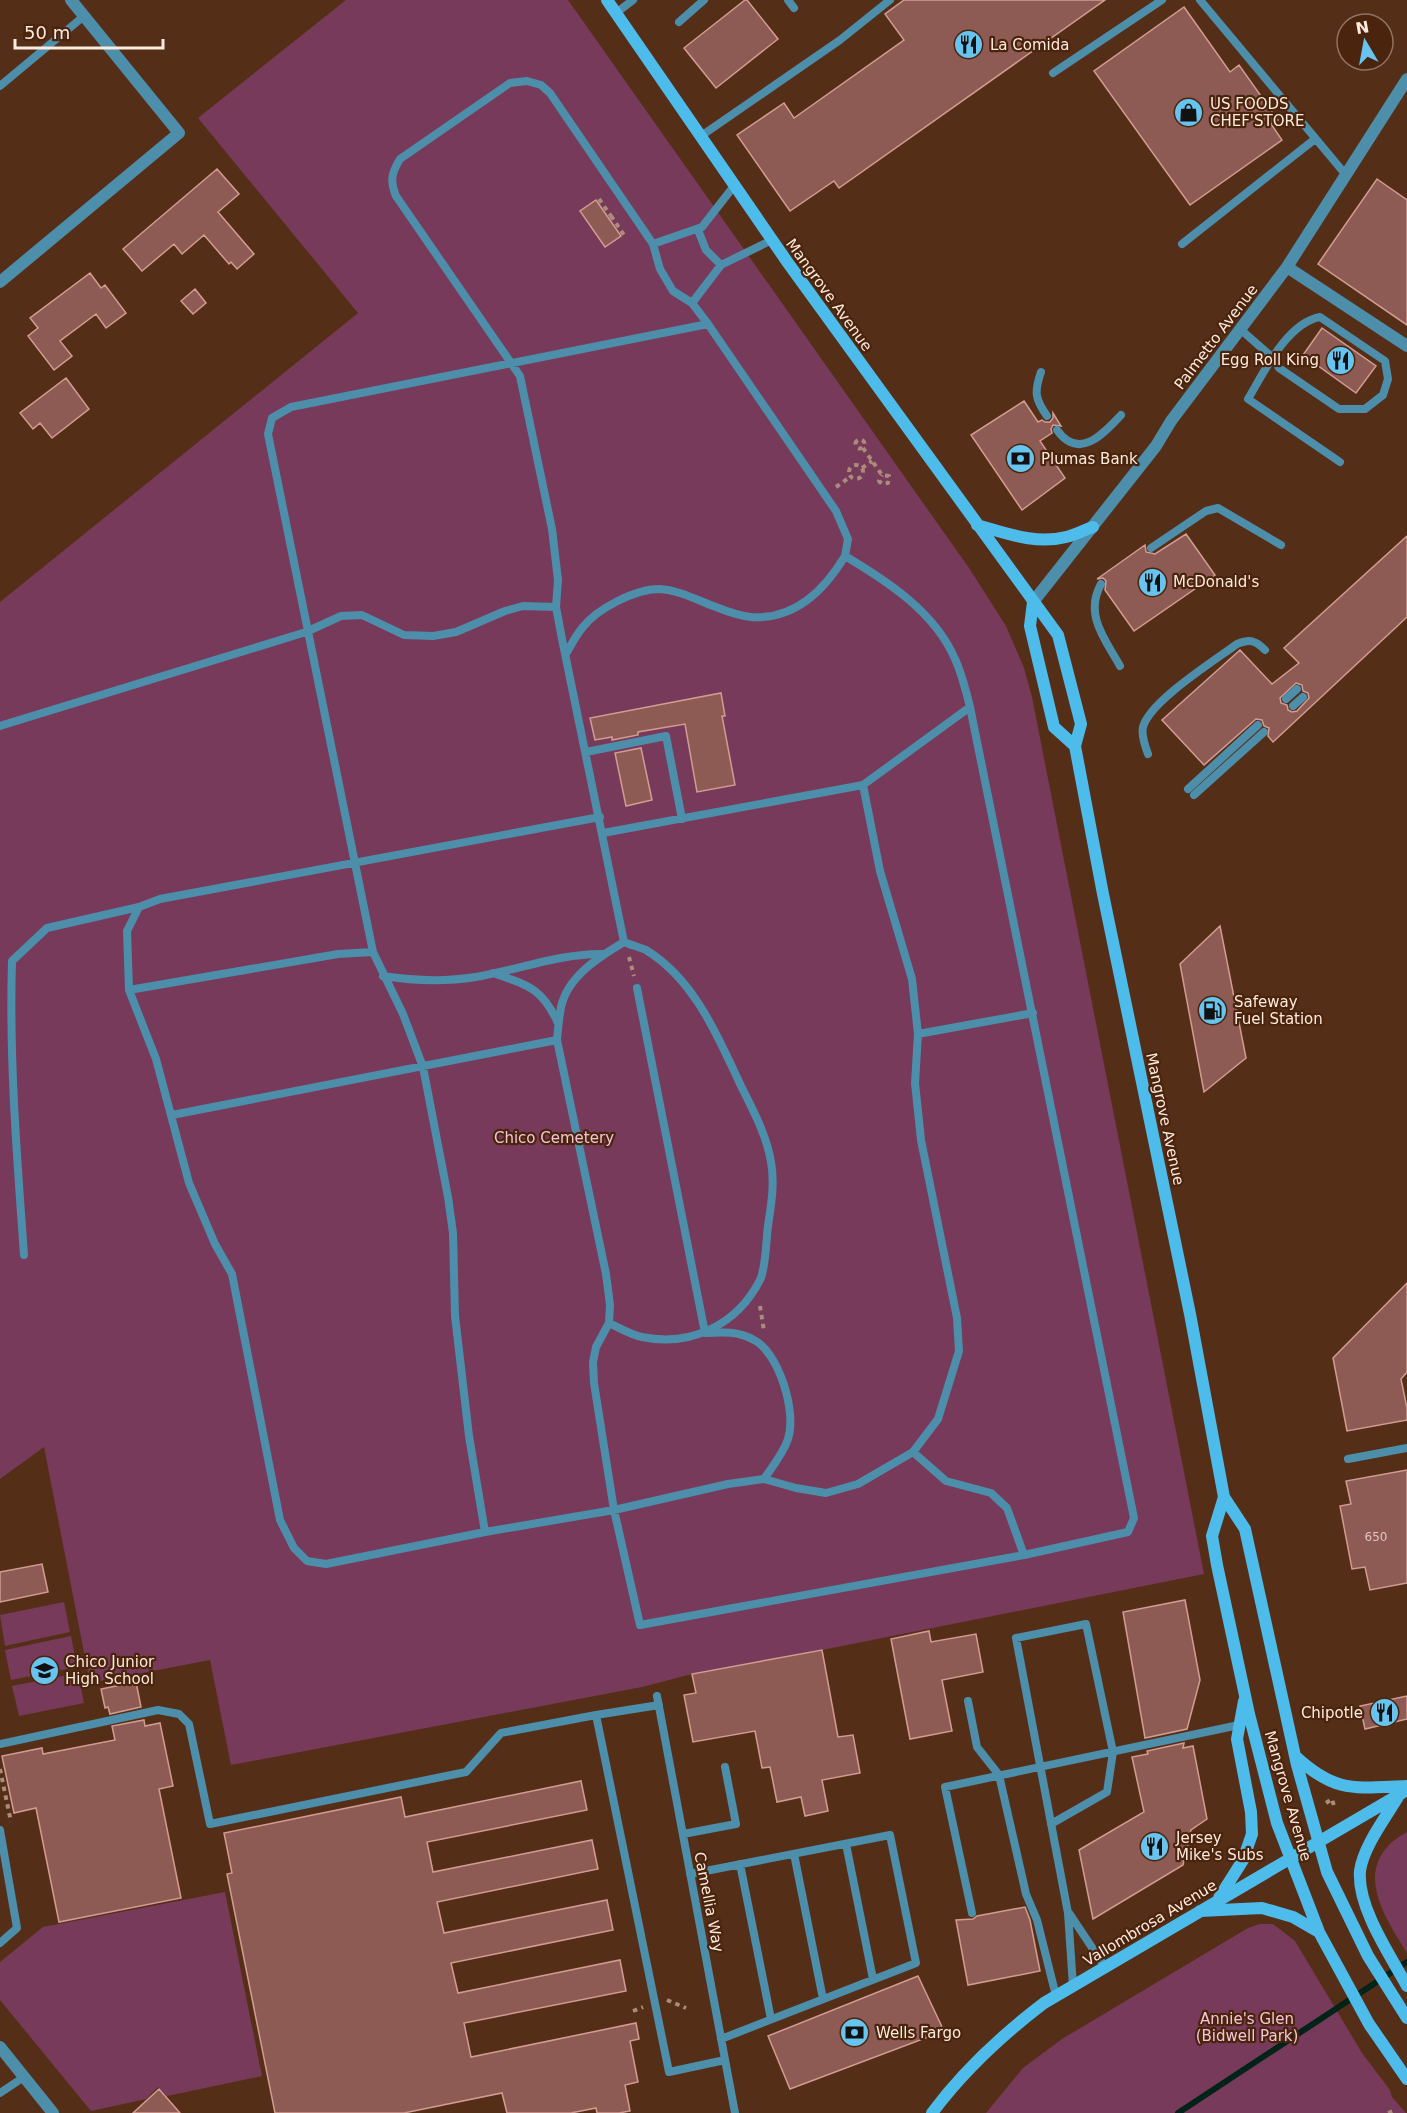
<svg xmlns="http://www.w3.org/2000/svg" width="1407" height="2113" font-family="'DejaVu Sans',sans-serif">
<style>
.green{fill:#783a5a}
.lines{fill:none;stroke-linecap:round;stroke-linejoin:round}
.stream{stroke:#002319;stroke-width:6}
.building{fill:#8d5b53;stroke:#d39c93;stroke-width:1.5;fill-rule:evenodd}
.path{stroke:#aa8c7b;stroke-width:4;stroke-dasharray:4.5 4.5;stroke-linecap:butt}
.lane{stroke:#4d8eab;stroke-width:8}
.street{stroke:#4d8eab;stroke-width:12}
.secondary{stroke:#4dbceb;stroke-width:12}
.labels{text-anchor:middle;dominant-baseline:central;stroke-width:4.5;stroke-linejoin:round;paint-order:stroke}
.number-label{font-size:12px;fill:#e2c6bc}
.poi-label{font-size:15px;fill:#ffeadf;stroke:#4a240c;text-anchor:start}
.street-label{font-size:15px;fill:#ffeadf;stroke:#4a240c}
.park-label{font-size:15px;fill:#f4c5da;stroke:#4a240c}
</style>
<rect width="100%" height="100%" fill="#552e17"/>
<!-- green -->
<path class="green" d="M 346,0 L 568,0 L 969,568 L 1006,626 L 1024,668 L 1032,697 L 1204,1574 L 822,1650 L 692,1674 L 642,1687 L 231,1765 L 210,1660 L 90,1683 L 44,1447 L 0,1479 L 0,602 L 358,313 L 198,118 Z
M 64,1602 L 70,1632 L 5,1646 L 0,1615 Z
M 71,1636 L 77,1667 L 11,1680 L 5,1650 Z
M 78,1673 L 84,1703 L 19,1716 L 12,1686 Z
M 1407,1832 L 1407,1953 C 1389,1923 1357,1879 1388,1846 C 1393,1840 1401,1836 1407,1832 Z
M 225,1892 L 262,2076 L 167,2096 L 158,2087 L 146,2099 L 91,2111 L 0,2000 L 0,1962 L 43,1927 Z
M 1260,1924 L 1273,1924 L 1295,1941 L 1362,2053 L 1390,2090 L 1392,2097 L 1406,2113 L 986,2113 L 1023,2068 L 1062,2039 L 1248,1928 Z"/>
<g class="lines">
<!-- stream -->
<path class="stream" d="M 1178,2113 L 1407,1962"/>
</g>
<!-- building -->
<path class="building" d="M 745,0 L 747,0 L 778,39 L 716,88 L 684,48 Z
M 904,0 L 1105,0 L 839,188 L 834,181 L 790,211 L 737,135 L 784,103 L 794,118 L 904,40 L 885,14 Z
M 1184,7 L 1230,72 L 1239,65 L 1278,120 L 1271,124 L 1282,140 L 1190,205 L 1094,71 Z
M 217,169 L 239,194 L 218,212 L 254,254 L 237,269 L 231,262 L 229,264 L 204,235 L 182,254 L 174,244 L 142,271 L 123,249 Z
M 1377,179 L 1407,200 L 1407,325 L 1318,264 Z
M 596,200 L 621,236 L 605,247 L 580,211 Z
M 90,273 L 101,288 L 105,285 L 126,313 L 106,328 L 96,314 L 60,341 L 72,356 L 54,370 L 28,336 L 38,328 L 30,318 Z
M 195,289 L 206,303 L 193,314 L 181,301 Z
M 1322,328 L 1376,366 L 1356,393 L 1303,355 Z
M 66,378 L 89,409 L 52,438 L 40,423 L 33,429 L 20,413 Z
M 1024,401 L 1038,422 L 1042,420 L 1045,422 L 1050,422 L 1053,418 L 1053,413 L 1061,426 L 1053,425 L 1051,429 L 1052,433 L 1040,441 L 1065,478 L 1022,510 L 971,435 Z
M 1186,534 L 1215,575 L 1134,631 L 1105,590 L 1106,581 L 1103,578 L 1097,579 L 1145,545 L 1146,552 L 1155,554 Z
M 1407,536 L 1407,617 L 1273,742 L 1268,736 L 1269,728 L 1264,726 L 1262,720 L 1256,719 L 1204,765 L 1162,720 L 1240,650 L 1272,684 L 1299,663 L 1284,648 ZM 1296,683 L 1302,685 L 1303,691 L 1308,693 L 1309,698 L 1297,711 L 1292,712 L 1288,710 L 1287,705 L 1281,703 L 1280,698 Z
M 721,693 L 725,716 L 722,716 L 735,785 L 697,792 L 685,724 L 638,732 L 638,735 L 612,740 L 612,737 L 595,740 L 590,718 Z
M 641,748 L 652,800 L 626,806 L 615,753 Z
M 1220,926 L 1246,1058 L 1204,1092 L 1180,964 Z
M 1407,1283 L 1407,1372 L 1401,1379 L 1407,1408 L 1407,1420 L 1347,1431 L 1333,1358 Z
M 1407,1470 L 1407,1583 L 1370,1590 L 1365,1567 L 1352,1569 L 1340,1506 L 1351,1504 L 1346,1481 Z
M 42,1564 L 48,1592 L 0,1602 L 0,1572 Z
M 1185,1600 L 1200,1680 L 1187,1729 L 1145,1738 L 1123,1612 Z
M 929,1631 L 931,1642 L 976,1634 L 983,1672 L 942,1680 L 952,1731 L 910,1739 L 891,1639 Z
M 822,1650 L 838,1737 L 853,1735 L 860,1773 L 822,1780 L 828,1811 L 805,1816 L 801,1797 L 777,1802 L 770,1767 L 762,1768 L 755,1731 L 693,1742 L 684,1695 L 696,1693 L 692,1674 Z
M 136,1682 L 141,1707 L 110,1714 L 108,1707 L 105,1708 L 101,1689 Z
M 1407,1696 L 1407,1719 L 1365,1729 L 1360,1706 Z
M 144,1720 L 145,1726 L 160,1723 L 173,1786 L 159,1789 L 181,1898 L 59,1922 L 36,1808 L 14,1813 L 2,1756 L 42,1748 L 43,1754 L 115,1740 L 112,1726 Z
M 1184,1743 L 1183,1748 L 1193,1746 L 1207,1819 L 1191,1830 L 1183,1865 L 1093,1919 L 1079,1850 L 1144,1812 L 1132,1757 L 1148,1754 L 1147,1751 Z
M 581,1781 L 587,1810 L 427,1842 L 433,1872 L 592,1840 L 598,1869 L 437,1902 L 444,1933 L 607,1900 L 613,1930 L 451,1963 L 458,1993 L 620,1960 L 626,1991 L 464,2023 L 471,2057 L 636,2023 L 639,2039 L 630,2041 L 638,2082 L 625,2085 L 630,2111 L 619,2113 L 597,2113 L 596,2108 L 571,2113 L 507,2113 L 502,2093 L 404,2113 L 275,2113 L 227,1874 L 232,1873 L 224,1833 L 401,1797 L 405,1817 Z
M 1025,1907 L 1030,1920 L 1040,1971 L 968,1985 L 956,1920 L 973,1919 L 977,1916 Z
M 918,1976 L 944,2031 L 790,2089 L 768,2036 Z
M 159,2089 L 180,2113 L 133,2113 Z"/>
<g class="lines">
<!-- path -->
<path class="path" d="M 599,199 L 611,216 L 616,212
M 611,216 L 624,235
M855.5 444a4.5 4.5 0 1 1 9 0a4.5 4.5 0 1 1-9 0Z
M 863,448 L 882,475 L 889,476 L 888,483 L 882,484 L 879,481 L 882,475
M849 472a7 7 0 1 1 14 0a7 7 0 1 1-14 0Z
M 862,468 L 872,461
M 836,487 L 850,477
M 629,957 L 634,976
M 760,1306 L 764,1331
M 0,1769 L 11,1822
M 1326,1803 L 1332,1799 L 1334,1806
M 667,2000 L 686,2008
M 633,2011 L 643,2007
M 1388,2113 L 1396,2110"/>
<!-- lane -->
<path class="lane" d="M 788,0 L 794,8
M 1200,0 L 1346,175
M 616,13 L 633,0
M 679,22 L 704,0
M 1053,73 L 1162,0
M 527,81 L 541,85 L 550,93 L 653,244 L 660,269 L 673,291 L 692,303 L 708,324 L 836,511 L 848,539 L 845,556 C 887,581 935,612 955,659 C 962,674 966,691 970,707 L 1134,1518 L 1128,1532 L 1024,1555 L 640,1625 L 614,1510 L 594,1383 L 593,1362 L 596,1347 L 609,1323 L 610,1305 L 606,1274 L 557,1040 C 558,1029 559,1018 561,1007 C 568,976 599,957 624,942 L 562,639 L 556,607 L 558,580 L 552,529 L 520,376 L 396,196 C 390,181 391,174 400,159 L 510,83 Z
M 0,86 L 84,16
M 701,136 L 840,40 L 890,0
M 698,230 L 706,250 L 721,265
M 653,244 L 702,227 L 734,186
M 1182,244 L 1315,139
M 692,303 L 721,265 L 772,240
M 1240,329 L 1273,358 L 1279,368 L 1339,409 L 1365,409 L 1383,395 L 1388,379 L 1385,361 L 1320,317 C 1287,323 1264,372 1248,399 L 1340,462
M 1041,372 C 1034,392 1035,399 1047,416
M 1057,430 C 1079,461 1103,434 1121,415
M 1151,548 L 1206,511 L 1218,508 L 1281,545
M 1101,584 C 1084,615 1105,639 1120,666
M 566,654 C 571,645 576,635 583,627 C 597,609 635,589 659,589 C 679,590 697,600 716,607 C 726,611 740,616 751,617 C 794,620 824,591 845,556
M 1286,699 L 1297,689
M 1293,706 L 1303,697
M 0,726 L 306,632 L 341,616 L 362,615 L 404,635 L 433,636 L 456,632 L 505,611 L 523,606 L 556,607
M 586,752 L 666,736 L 682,819
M 1148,754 C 1145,746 1141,735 1143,727 C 1150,701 1214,661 1237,644 C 1250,639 1255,640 1265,650
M 1188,789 L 1258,725
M 1194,795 L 1264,732
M 600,817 L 160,899 L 139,907 L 127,931 L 129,990 L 156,1059 L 189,1183 L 215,1244 L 232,1274 L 280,1520 L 294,1548 L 307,1561 L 326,1564 L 485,1532 L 614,1510 L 728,1484 L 764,1479 L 796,1488 L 826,1493 L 858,1484 L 913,1452 L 938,1419 L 959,1351 L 957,1318 L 921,1140 L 915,1083 L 918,1034 L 912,979 L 880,871 L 863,785
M 603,833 L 863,785 L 970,707
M 493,973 C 528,985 542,988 558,1023
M 383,976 C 415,981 444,982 476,977 C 518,970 561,953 604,954
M 637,988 L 705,1333 C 723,1332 738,1331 754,1340 C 779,1353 797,1412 788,1439 C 783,1454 772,1467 764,1479
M 129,990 L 338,954 L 373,952
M 918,1034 L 1033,1013
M 172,1115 L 557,1040
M 24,1255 C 17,1157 9,1059 12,961 L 47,928 L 139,907
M 609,1323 C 620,1328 631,1335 642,1337 C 691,1347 737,1325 760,1280 C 766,1268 766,1240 768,1226 C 771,1205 775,1184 771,1162 C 767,1136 753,1110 741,1086 C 718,1037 695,980 646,950 C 639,947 631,945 624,942
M 913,1452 L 946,1481 L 991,1493 L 1007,1508 L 1024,1555
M 1348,1459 L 1407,1448
M 485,1532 L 469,1436 L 455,1316 L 453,1233 L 448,1197 L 423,1067 L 403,1014 L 373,952 L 268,434 L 272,418 L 291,407 L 708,324
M 657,1696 L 735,2113
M 968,1701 L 977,1747 L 999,1775 L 1026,1894 L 1037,1920 L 1056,1996
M 659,1705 L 596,1715 L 669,2072 L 725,2060
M 0,1744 L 158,1710 L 179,1714 L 189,1724 L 210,1824 L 466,1772 L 501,1733 L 596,1715
M 1051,1824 L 1107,1792 L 1113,1752 L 1086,1624 L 1016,1638 L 1068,1913 L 1073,1986
M 0,1830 L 17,1928 L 0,1943
M 683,1834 L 736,1824 L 725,1767
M 846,1844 L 873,1979
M 794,1854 L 823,1999
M 740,1864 L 771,2019
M 690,1874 L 890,1835 L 916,1963 L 721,2039
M 972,1913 L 945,1787 L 1239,1725
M 1069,1913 L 1105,1967
M 0,2093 L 24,2077"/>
<!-- street -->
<path class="street" d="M 1287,267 L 1407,346
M 0,282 L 179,133 L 71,0
M 1033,602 L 1156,446 L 1171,421 L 1287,267 L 1407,79
M 0,2047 L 53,2113"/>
<!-- secondary -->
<path class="secondary" d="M 607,0 L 788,263 L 1058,635 L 1081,724 L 1075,746 L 1103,894 L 1190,1314 L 1224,1497 L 1245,1529 L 1297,1765 L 1327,1872 L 1368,1956 L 1407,2018
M 977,525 C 1006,533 1036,545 1066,537 C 1075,535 1084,530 1093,527
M 1033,602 L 1030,626 L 1054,727 L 1075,746
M 1224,1497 L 1212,1536 L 1217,1565 L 1249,1714 L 1277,1823 L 1319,1932 L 1369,2024 L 1407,2079
M 1295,1756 C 1336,1794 1355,1788 1407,1786
M 1398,1797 C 1386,1817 1363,1847 1360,1871 C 1357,1907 1390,1955 1407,1986
M 1219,1898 L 1243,1860 L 1252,1834 L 1251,1812 L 1237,1739 L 1244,1701
M 1200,1911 L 1262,1908 L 1293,1917 L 1319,1932
M 932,2113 C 964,2070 1002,2035 1044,2003 L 1407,1790"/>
</g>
<!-- icons -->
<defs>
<symbol id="restaurant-disc" viewBox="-11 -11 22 22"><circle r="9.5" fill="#66c4ef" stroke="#4a240c"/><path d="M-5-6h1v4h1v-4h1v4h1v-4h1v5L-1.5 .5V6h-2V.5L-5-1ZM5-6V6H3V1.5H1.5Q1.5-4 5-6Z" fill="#111"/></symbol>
<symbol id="shop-disc" viewBox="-11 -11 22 22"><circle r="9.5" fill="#66c4ef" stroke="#4a240c"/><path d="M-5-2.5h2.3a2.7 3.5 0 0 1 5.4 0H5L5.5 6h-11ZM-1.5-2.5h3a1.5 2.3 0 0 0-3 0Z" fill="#111"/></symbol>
<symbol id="bank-disc" viewBox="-11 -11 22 22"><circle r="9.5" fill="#66c4ef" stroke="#4a240c"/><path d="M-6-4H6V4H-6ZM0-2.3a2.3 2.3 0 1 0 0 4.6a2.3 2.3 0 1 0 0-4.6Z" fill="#111"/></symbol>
<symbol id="fuel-disc" viewBox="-11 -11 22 22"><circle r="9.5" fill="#66c4ef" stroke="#4a240c"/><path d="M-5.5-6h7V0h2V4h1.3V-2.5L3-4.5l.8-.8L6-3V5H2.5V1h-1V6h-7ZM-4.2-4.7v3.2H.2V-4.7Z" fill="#111"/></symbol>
<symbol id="school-disc" viewBox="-11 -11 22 22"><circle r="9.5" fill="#66c4ef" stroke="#4a240c"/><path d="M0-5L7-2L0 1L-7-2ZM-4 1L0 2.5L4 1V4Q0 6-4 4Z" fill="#111"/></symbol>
</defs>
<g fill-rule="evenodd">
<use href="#restaurant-disc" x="952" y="28" width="33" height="33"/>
<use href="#shop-disc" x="1172" y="96" width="33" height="33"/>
<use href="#restaurant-disc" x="1324" y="344" width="33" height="33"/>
<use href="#bank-disc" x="1004" y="442" width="33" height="33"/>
<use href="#restaurant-disc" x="1136" y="566" width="33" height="33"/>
<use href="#fuel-disc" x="1196" y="994" width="33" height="33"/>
<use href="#school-disc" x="28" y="1654" width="33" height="33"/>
<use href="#restaurant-disc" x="1368" y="1696" width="33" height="33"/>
<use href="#restaurant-disc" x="1138" y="1830" width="33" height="33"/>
<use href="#bank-disc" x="838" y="2016" width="33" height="33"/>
</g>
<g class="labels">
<!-- number labels -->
<g class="number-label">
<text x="1376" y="1537">650</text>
</g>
<!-- poi labels -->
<g class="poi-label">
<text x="990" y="45">La Comida</text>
<text x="1210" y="104">US FOODS<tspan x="1210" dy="17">CHEF'STORE</tspan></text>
<text x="1319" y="360" text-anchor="end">Egg Roll King</text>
<text x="1041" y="459">Plumas Bank</text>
<text x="1173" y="582">McDonald's</text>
<text x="1234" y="1002">Safeway<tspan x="1234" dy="17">Fuel Station</tspan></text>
<text x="65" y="1662">Chico Junior<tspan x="65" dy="17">High School</tspan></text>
<text x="1363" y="1713" text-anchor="end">Chipotle</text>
<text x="1176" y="1838">Jersey<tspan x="1176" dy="17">Mike's Subs</tspan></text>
<text x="876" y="2033">Wells Fargo</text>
</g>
<!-- street labels -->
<g class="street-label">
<text transform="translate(829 295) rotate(54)">Mangrove Avenue</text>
<text transform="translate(1216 337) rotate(-53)">Palmetto Avenue</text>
<text transform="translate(1165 1119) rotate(78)">Mangrove Avenue</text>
<text transform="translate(1288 1796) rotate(74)">Mangrove Avenue</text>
<text transform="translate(709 1902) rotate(79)">Camellia Way</text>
<text transform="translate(1150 1923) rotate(-31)">Vallombrosa Avenue</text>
</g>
<!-- park labels -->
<g class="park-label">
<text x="554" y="1138">Chico Cemetery</text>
<text x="1247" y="2019">Annie's Glen<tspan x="1247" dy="17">(Bidwell Park)</tspan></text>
</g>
</g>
<!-- north arrow -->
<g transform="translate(1365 42) rotate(350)"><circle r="28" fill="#4a240c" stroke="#927360" stroke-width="1.5"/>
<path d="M0-4.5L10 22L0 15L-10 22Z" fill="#66c4ef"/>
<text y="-9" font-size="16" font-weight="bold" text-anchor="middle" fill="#ffeadf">N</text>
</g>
<!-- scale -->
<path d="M15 39v9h148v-9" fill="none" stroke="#ffeadf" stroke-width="3"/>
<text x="24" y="39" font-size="18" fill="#ffeadf" stroke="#4a240c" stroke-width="4.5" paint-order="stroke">50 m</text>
</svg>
